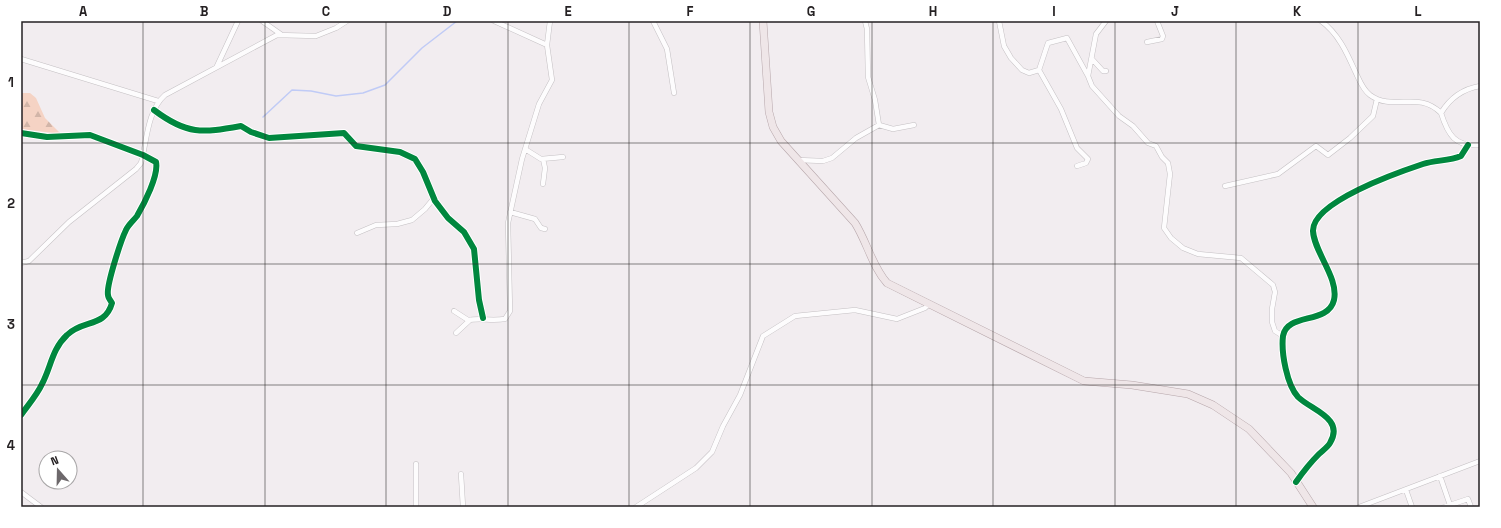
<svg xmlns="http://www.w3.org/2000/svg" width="1501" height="528" font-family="'Space Grotesk',sans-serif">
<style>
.forest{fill:url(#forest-firs)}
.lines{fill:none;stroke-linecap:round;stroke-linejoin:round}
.stream{stroke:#c0cbf6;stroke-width:1.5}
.street-casing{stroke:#c4c0c3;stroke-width:5.5}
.primary-casing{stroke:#b6a6aa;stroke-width:8}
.street{stroke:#fdfcfd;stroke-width:4.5}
.primary{stroke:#efe6e8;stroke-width:7}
.cycleway-casing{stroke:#fff;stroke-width:8}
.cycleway{stroke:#00873e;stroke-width:6}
.grid{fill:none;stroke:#252123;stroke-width:1;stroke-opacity:0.55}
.neatline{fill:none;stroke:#252123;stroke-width:1.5}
.grid-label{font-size:13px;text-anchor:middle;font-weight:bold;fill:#252123}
</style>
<defs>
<pattern id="forest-firs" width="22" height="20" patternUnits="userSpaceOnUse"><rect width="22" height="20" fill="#f5d3c4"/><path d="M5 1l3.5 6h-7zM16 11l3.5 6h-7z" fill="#d2b5a8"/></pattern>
</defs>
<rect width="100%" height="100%" fill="#f2edf0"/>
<!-- forest -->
<path class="forest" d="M 21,93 L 30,93 L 36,98 L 45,118 L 61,134 L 21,129 Z"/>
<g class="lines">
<!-- stream -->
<path class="stream" d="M 263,117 L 292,90 L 311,91 L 336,96 L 363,93 L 385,85 L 422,48 L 457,21"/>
<defs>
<path id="street" d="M 262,21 L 282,35
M 653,21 L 667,49 L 674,93
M 865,21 L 867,29 L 868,77 L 875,100 L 879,125
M 999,21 L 1004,46 L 1011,58 L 1022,70 L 1029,73 L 1039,70 L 1061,109 L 1077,148 L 1088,159 L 1086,163 L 1077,166
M 1106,21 L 1096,34 L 1088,76 L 1092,86 L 1119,116 L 1133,126 L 1148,143 L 1156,146 L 1162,157 L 1168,163 L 1170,174 L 1164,228 L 1171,238 L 1183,248 L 1198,254 L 1241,258 L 1273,285 L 1275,292 L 1272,309 L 1272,322 L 1275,331 L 1283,336
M 1321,21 C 1338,33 1347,53 1355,71 C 1359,79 1362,89 1370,95 C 1393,112 1418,90 1441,113 C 1448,135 1455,147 1480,145
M 1147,42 L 1162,39 L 1163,36 L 1157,21
M 547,45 L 550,21
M 21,59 L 158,101
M 1092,59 L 1103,71 L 1106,71
M 217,66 L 238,21
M 1039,70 L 1048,43 L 1067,38 L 1088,76
M 154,110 C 187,135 202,133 241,126 L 251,132 L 269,138 L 344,133 L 356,146 L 400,152 L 415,159 L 423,172 L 435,201 L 448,218 L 464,232 L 474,249 L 479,300 L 483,318
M 1441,113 C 1450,98 1462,89 1480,86
M 21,133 L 47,137 L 90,135 L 143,155 L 156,162 C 159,175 144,204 137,216 C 133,221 128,225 126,230 C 121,240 106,286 108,295 C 108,298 111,301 112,303 C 105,328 83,319 67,335 C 52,349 51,367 42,384 C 37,395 28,405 21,415
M 525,149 L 541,159 L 563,157
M 543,159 L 545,168 L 543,184
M 798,160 L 823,161 L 832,158 L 856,138 L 879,125 L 893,129 L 914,125
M 1225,186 L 1278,174 L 1316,146 L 1328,155 L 1350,138 L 1373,116 L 1377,99
M 510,212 L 535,219 L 541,228 L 545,229
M 357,233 L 376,225 L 397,224 L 412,220 L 425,209 L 434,198
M 21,263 L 29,261 L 69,222 L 136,169 L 141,163 C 147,141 147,111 165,95 L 277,35 L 316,36 L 336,28 L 347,21
M 454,311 L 468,320 C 482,318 491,321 505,319 L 510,311 L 508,223 L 522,159 L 539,104 L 552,80 L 547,45 L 494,21
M 456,333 L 470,320
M 416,464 L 416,507
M 461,474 L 463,507
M 1440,476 L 1450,505
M 1296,482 C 1303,472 1310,463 1319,454 C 1322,451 1328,447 1330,443 C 1345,418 1311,410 1298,397 C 1287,385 1281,353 1283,336 C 1287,312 1328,325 1334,300 C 1339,278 1314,252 1313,231 C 1312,202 1399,172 1423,164 C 1435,160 1449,161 1461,156 L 1468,145
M 1406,490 L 1412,507
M 21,492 L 41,507
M 636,507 L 696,468 L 712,452 L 723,426 L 740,395 L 763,336 L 795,316 L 855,310 L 897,319 L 925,308 L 929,304
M 1359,507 L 1480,461
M 1444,507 L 1468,499 L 1471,507"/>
<path id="primary" d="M 763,21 L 769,112 L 773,127 L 781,141 L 855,223 C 867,242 872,266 887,283 L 1084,381 L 1132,385 L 1188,394 L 1213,405 L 1249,429 L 1291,473 L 1313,507"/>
</defs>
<!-- street casing -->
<use href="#street" class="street-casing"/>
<!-- primary casing -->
<use href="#primary" class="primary-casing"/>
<!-- street -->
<use href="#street" class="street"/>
<!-- primary -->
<use href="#primary" class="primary"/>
<defs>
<path id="cycleway" d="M 154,110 C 187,135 202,133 241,126 L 251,132 L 269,138 L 344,133 L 356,146 L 400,152 L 415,159 L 423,172 L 435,201 L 448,218 L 464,232 L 474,249 L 479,300 L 483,318
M 21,133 L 47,137 L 90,135 L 143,155 L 156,162 C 159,175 144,204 137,216 C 133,221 128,225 126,230 C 121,240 106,286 108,295 C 108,298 111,301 112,303 C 105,328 83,319 67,335 C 52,349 51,367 42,384 C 37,395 28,405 21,415
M 1296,482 C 1303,472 1310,463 1319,454 C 1322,451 1328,447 1330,443 C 1345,418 1311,410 1298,397 C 1287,385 1281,353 1283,336 C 1287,312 1328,325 1334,300 C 1339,278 1314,252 1313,231 C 1312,202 1399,172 1423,164 C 1435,160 1449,161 1461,156 L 1468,145"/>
</defs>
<!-- cycleway casing -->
<use href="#cycleway" class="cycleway-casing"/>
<!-- cycleway -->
<use href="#cycleway" class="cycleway"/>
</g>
<!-- grid -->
<path class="grid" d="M 143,21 L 143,507M 265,21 L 265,507M 386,21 L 386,507M 508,21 L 508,507M 629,21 L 629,507M 750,21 L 750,507M 872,21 L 872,507M 993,21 L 993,507M 1115,21 L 1115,507M 1236,21 L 1236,507M 1358,21 L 1358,507M 21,143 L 1480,143M 21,264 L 1480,264M 21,385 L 1480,385"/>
<!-- border -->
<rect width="1501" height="528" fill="none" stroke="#ffffff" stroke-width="44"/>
<!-- north arrow -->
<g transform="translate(58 470) rotate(340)"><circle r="19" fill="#ffffff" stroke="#a8a6a7"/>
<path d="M0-3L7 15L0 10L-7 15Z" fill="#6d686b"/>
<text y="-6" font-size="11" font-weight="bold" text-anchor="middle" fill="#252123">N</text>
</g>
<rect x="22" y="22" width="1457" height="484" class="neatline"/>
<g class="grid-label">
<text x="83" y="16">A</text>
<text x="204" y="16">B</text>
<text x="326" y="16">C</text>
<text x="447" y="16">D</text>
<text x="568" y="16">E</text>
<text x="690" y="16">F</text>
<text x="811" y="16">G</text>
<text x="933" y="16">H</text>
<text x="1054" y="16">I</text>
<text x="1175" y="16">J</text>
<text x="1297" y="16">K</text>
<text x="1418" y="16">L</text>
<text x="11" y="87">1</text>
<text x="11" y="208">2</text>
<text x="11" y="329">3</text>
<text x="11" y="450">4</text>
</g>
</svg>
